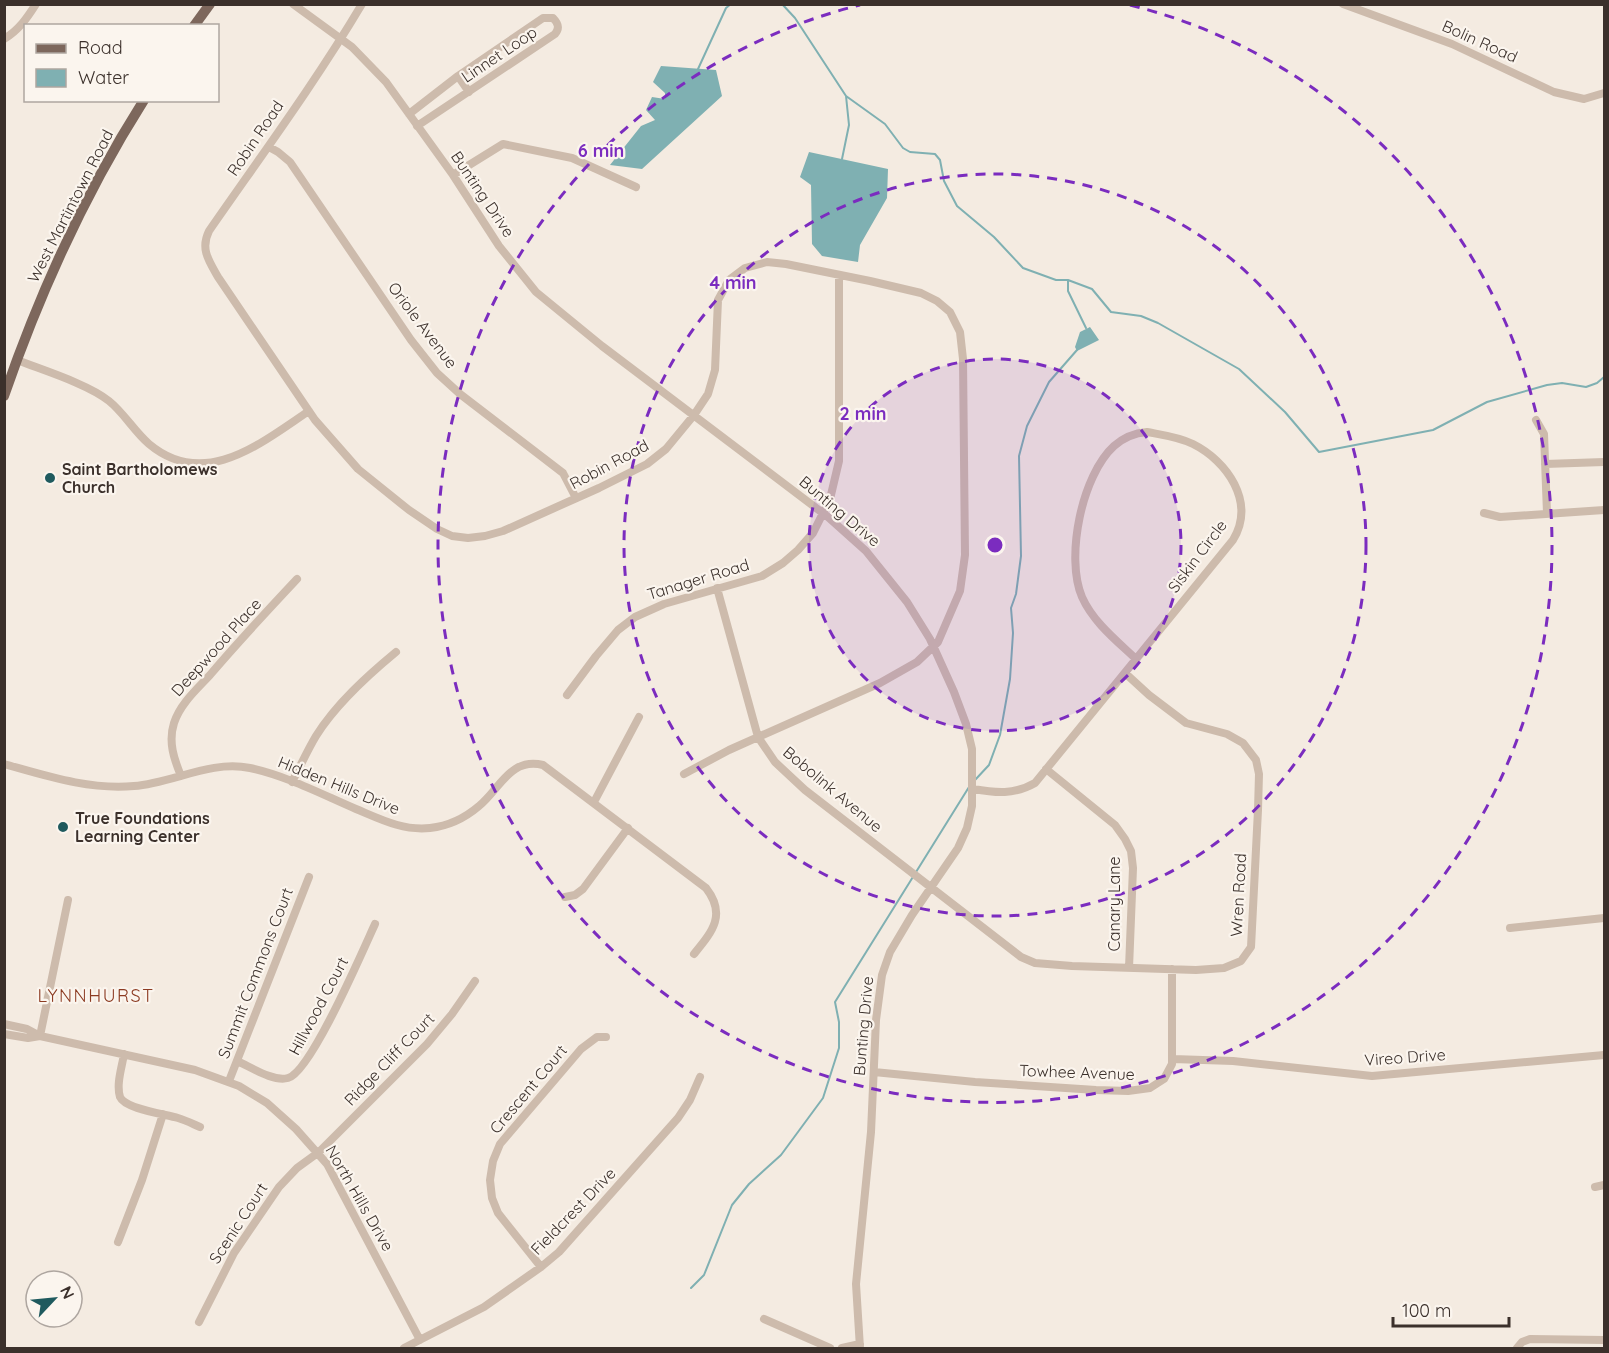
<svg xmlns="http://www.w3.org/2000/svg" width="1609" height="1353" font-family="Quicksand,sans-serif">
<style>
.water{fill:#7fb0b2}
.lines{fill:none;stroke-linecap:round;stroke-linejoin:round}
.stream{stroke:#7fb0b2;stroke-width:2}
.minor{stroke:#cdbbac;stroke-width:8}
.major{stroke:#7d675c;stroke-width:10}
.ring{fill:none;stroke:#7b2cbf;stroke-width:3;stroke-dasharray:10 8}
.poi-dot{fill:#1f5a5e;stroke:#fbf5ee;stroke-width:2}
.labels{text-anchor:middle;dominant-baseline:central;stroke-width:4.5;stroke-linejoin:round;paint-order:stroke}
.street-label{font-size:16px;fill:#3b302b;stroke:#fbf5ee}
.poi-label{font-size:16px;font-weight:bold;fill:#3b302b;stroke:#fbf5ee;text-anchor:start}
.neighbourhood-label{font-size:18px;letter-spacing:1.5px;fill:#8c3b22;stroke:#fbf5ee}
.centre{fill:#7b2cbf;stroke:#fbf5ee;stroke-width:3}
.ring-label{font-size:18px;text-anchor:middle;font-weight:bold;fill:#7b2cbf;stroke:#fbf5ee;stroke-width:4.5;stroke-linejoin:round;paint-order:stroke}
</style>
<rect width="100%" height="100%" fill="#f4ebe1"/>
<!-- water -->
<path class="water" d="M 661,66 L 716,70 L 722,96 L 642,169 L 610,165 L 641,126 L 655,120 L 646,110 L 652,97 L 665,99 L 665,93 L 653,82 Z
M 809,152 L 888,169 L 887,198 L 860,245 L 858,262 L 822,256 L 812,244 L 811,185 L 800,177 Z
M 1090,327 L 1099,340 L 1077,351 L 1075,347 L 1080,332 Z"/>
<g class="lines">
<!-- stream -->
<path class="stream" d="M 782,4 L 795,18 L 846,96 L 885,124 L 903,148 L 910,152 L 935,154 L 940,160 L 944,181 L 957,206 L 994,237 L 1023,268 L 1056,280 L 1068,280 L 1092,289 L 1111,312 L 1141,316 L 1158,323 L 1239,369 L 1285,412 L 1319,452 L 1433,430 L 1487,402 L 1547,385 L 1562,383 L 1586,387 L 1597,383 L 1604,377
M 698,69 L 726,8 L 731,4
M 842,159 L 849,125 L 846,96
M 1068,280 L 1068,291 L 1086,328
M 975,780 L 989,765 L 1000,735 L 1010,679 L 1013,633 L 1011,608 L 1016,594 L 1021,556 L 1019,456 L 1027,426 L 1049,382 L 1077,350
M 691,1288 L 704,1275 L 732,1205 L 749,1184 L 781,1155 L 823,1098 L 839,1048 L 839,1022 L 835,1002 L 969,787"/>
<!-- minor -->
<path class="minor" d="M 293,4 L 352,47 L 386,82 L 453,175 L 499,246 L 536,292 L 602,346 L 828,517 L 866,551 L 907,602 L 930,639 L 954,692 L 966,724 L 972,749 L 972,806 L 967,828 L 958,848 L 912,915 L 890,952 L 882,975 L 876,1020 L 871,1132 L 856,1284 L 860,1348
M 362,4 C 315,83 261,156 209,231 C 200,249 209,261 218,277 L 315,420 L 358,469 L 409,510 L 437,529 L 452,536 L 468,538 L 485,536 L 503,531 L 599,488 L 647,464 L 666,449 L 694,415 L 708,394 L 715,370 L 718,300 L 729,280 L 745,268 L 767,262 L 786,264 L 870,281 L 921,293 L 937,301 L 950,312 L 960,332 L 963,359 L 965,555 L 960,591 L 938,642 L 917,662 L 880,683 L 729,750 L 684,774
M 1343,4 L 1452,44 L 1554,92 L 1584,99 L 1604,93
M 4,39 C 19,30 27,18 36,4
M 458,76 L 469,92
M 409,114 L 458,76 L 543,18 L 553,18 C 558,23 560,28 555,34 L 417,126
M 269,147 L 278,152 L 290,162 L 411,340 L 437,373 L 460,394 L 563,473 L 576,498
M 453,175 L 503,144 L 572,158 L 636,187
M 17,360 C 42,370 88,384 109,401 C 124,413 134,431 149,444 C 205,491 262,442 309,411
M 1536,420 L 1544,434 L 1547,513
M 1147,432 C 1163,435 1179,437 1193,444 C 1227,461 1256,502 1233,540 L 1136,659 C 1117,641 1093,622 1082,597 C 1065,557 1082,475 1114,446 C 1123,438 1135,433 1147,432 Z
M 1545,464 L 1604,462
M 1484,513 L 1500,517 L 1604,510
M 717,588 L 758,737 L 775,762 L 805,790 L 1021,957 L 1035,963 L 1072,966 L 1196,970 L 1224,968 L 1241,961 L 1251,947 L 1258,810 L 1259,774 L 1256,760 L 1243,743 L 1227,734 L 1186,723 L 1149,695 L 1125,673
M 567,695 L 596,656 L 618,630 L 635,617 L 664,604 L 762,576 L 783,563 L 798,550 L 813,533 L 830,499 L 839,461 L 839,275
M 4,764 C 47,776 89,790 134,786 C 173,783 210,760 250,768 C 287,776 321,794 356,809 C 380,819 403,831 430,828 C 448,826 465,818 479,806 C 500,789 510,757 543,765 L 706,888 C 727,915 712,932 694,954
M 1046,769 L 1115,825 L 1125,839 L 1131,851 L 1133,868 L 1129,968
M 181,776 C 174,759 168,742 174,723 C 180,704 197,689 210,675 C 238,642 267,611 297,579
M 292,782 C 300,767 307,751 316,736 C 336,704 367,676 396,652
M 973,789 C 996,793 1014,795 1035,783 L 1136,659
M 594,802 L 639,717
M 565,897 L 575,895 L 583,889 L 628,828
M 1510,928 L 1604,918
M 4,1024 L 27,1029 L 40,1036 L 195,1070 L 239,1086 L 267,1103 L 296,1129 L 327,1164 L 420,1340
M 4,1034 L 28,1038 L 40,1036
M 40,1036 L 68,900
M 124,1054 C 122,1067 116,1084 120,1097 C 125,1109 165,1114 178,1118 C 185,1120 193,1124 200,1127
M 1173,1059 L 1233,1061 L 1372,1076 L 1604,1055
M 237,1061 C 251,1067 273,1082 288,1078 C 311,1072 363,950 375,924
M 874,1072 L 975,1082 L 1096,1090 L 1128,1091 L 1150,1088 L 1164,1079 L 1172,1064 L 1172,969
M 229,1081 L 309,877
M 1595,1187 L 1604,1185
M 118,1242 L 142,1180 L 163,1114
M 541,1267 L 498,1213 L 492,1198 L 490,1180 L 493,1161 L 500,1144 L 581,1049 L 597,1037 L 606,1037
M 764,1319 L 830,1348
M 199,1322 L 234,1253 L 279,1187 L 297,1168 L 319,1152 L 427,1044 L 452,1014 L 475,981
M 404,1348 L 484,1307 L 541,1267 L 559,1252 L 678,1118 L 690,1100 L 700,1077
M 842,1348 L 860,1344
M 1517,1348 L 1522,1342 L 1530,1339 L 1604,1340"/>
<!-- major -->
<path class="major" d="M 194,26 L 210,4
M 4,396 C 40,292 85,193 144,100"/>
</g>
<!-- distance rings -->
<circle cx="995" cy="545" r="186" fill="#7b2cbf" fill-opacity=".12"/>
<g class="ring">
<circle cx="995" cy="545" r="186"/>
<circle cx="995" cy="545" r="371"/>
<path d="M1130 5A557 557 0 1 1 860 5"/>
</g>
<!-- markers -->
<g class="poi-dot">
<circle cx="50" cy="478" r="6"/>
<circle cx="63" cy="827" r="6"/>
</g>
<g class="labels">
<!-- street labels -->
<g class="street-label">
<text transform="translate(1480 41) rotate(24)">Bolin Road</text>
<text transform="translate(499 54) rotate(-34)">Linnet Loop</text>
<text transform="translate(255 138) rotate(-56)">Robin Road</text>
<text transform="translate(483 194) rotate(56)">Bunting Drive</text>
<text transform="translate(70 206) rotate(-63)">West Martintown Road</text>
<text transform="translate(423 325) rotate(53)">Oriole Avenue</text>
<text transform="translate(609 464) rotate(-28)">Robin Road</text>
<text transform="translate(840 511) rotate(40)">Bunting Drive</text>
<text transform="translate(1197 556) rotate(-53)">Siskin Circle</text>
<text transform="translate(698 579) rotate(-17)">Tanager Road</text>
<text transform="translate(216 647) rotate(-48)">Deepwood Place</text>
<text transform="translate(339 785) rotate(22)">Hidden Hills Drive</text>
<text transform="translate(833 789) rotate(40)">Bobolink Avenue</text>
<text transform="translate(1238 895) rotate(-87)">Wren Road</text>
<text transform="translate(1114 904) rotate(-90)">Canary Lane</text>
<text transform="translate(255 973) rotate(-69)">Summit Commons Court</text>
<text transform="translate(318 1006) rotate(-62)">Hillwood Court</text>
<text transform="translate(863 1026) rotate(-85)">Bunting Drive</text>
<text transform="translate(1405 1057) rotate(-4)">Vireo Drive</text>
<text transform="translate(389 1059) rotate(-46)">Ridge Cliff Court</text>
<text transform="translate(1077 1072) rotate(2)">Towhee Avenue</text>
<text transform="translate(528 1089) rotate(-50)">Crescent Court</text>
<text transform="translate(360 1198) rotate(60)">North Hills Drive</text>
<text transform="translate(573 1211) rotate(-46)">Fieldcrest Drive</text>
<text transform="translate(238 1223) rotate(-57)">Scenic Court</text>
</g>
<!-- poi labels -->
<g class="poi-label">
<text x="62" y="469">Saint Bartholomews<tspan x="62" dy="18">Church</tspan></text>
<text x="75" y="818">True Foundations<tspan x="75" dy="18">Learning Center</tspan></text>
</g>
<!-- neighbourhood labels -->
<g class="neighbourhood-label">
<text x="96" y="995">LYNNHURST</text>
</g>
</g>
<circle cx="995" cy="545" r="9" class="centre"/>
<g class="ring-label">
<text x="601" y="157">6 min</text>
<text x="733" y="289">4 min</text>
<text x="863" y="420">2 min</text>
</g>
<!-- border -->
<rect width="1609" height="1353" fill="none" stroke="#3b302b" stroke-width="12"/>
<!-- legend -->
<rect x="24" y="24" width="195" height="78" fill="#fbf5ee" stroke="#aea6a0" stroke-width="1.5"/>
<rect x="36" y="44" width="30" height="9" fill="#7d675c" stroke="#aea6a0" stroke-width="1.5"/>
<text x="78" y="54" font-size="18" fill="#3b302b">Road</text>
<rect x="36" y="69" width="30" height="18" fill="#7fb0b2" stroke="#aea6a0" stroke-width="1.5"/>
<text x="78" y="84" font-size="18" fill="#3b302b">Water</text>
<!-- north arrow -->
<g transform="translate(54 1299) rotate(64)"><circle r="28" fill="#fbf5ee" stroke="#aea6a0" stroke-width="1.5"/>
<path d="M0-4.5L10 22L0 15L-10 22Z" fill="#1f5a5e"/>
<text y="-9" font-size="16" font-weight="bold" text-anchor="middle" fill="#3b302b">N</text>
</g>
<!-- scale -->
<path d="M1393 1317v9h116v-9" fill="none" stroke="#3b302b" stroke-width="3"/>
<text x="1402" y="1317" font-size="18" fill="#3b302b" stroke="#fbf5ee" stroke-width="4.5" paint-order="stroke">100 m</text>
</svg>
